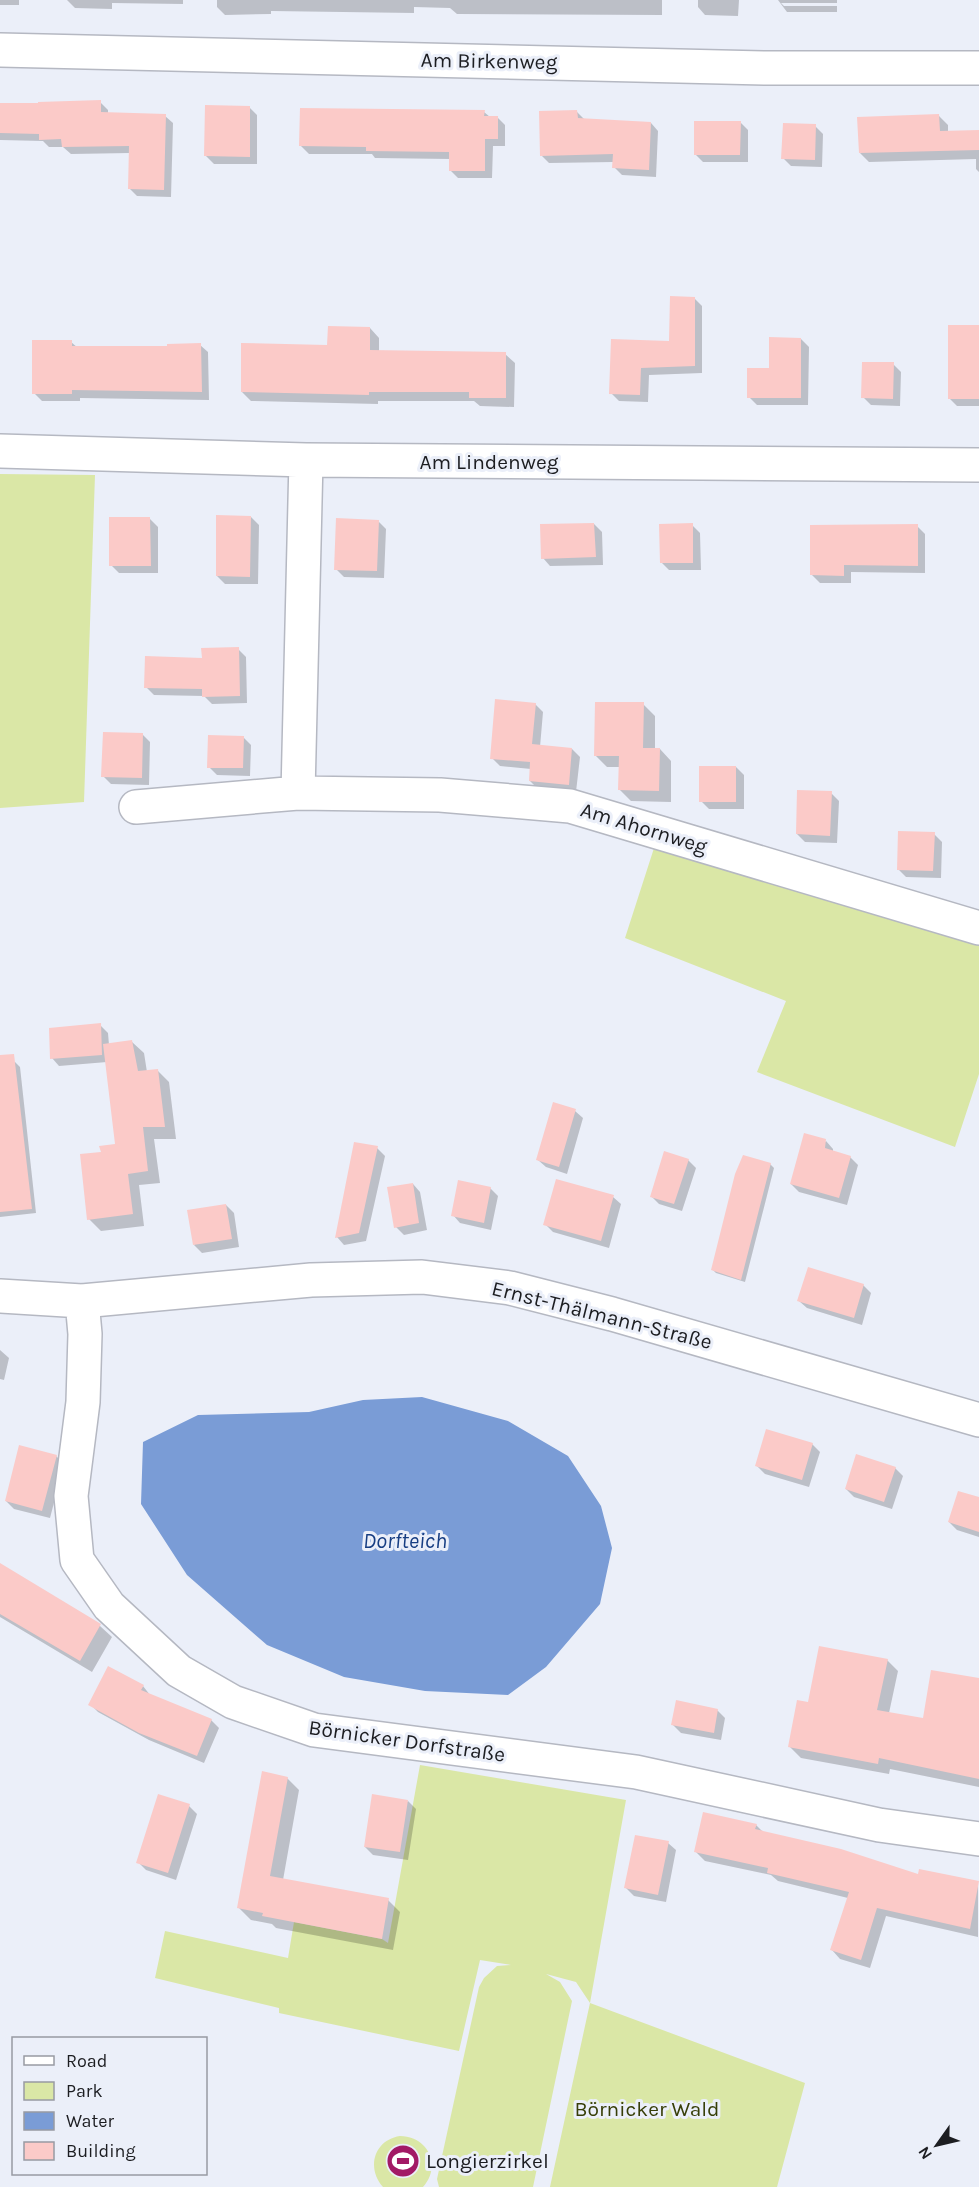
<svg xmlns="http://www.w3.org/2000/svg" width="979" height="2187" font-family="Karla,sans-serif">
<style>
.green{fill:#dae7a6}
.water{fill:#7a9cd6}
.shadow{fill:#0003}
.building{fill:#fbcac8}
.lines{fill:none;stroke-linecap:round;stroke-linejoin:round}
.minor-casing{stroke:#b5b8c2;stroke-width:36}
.minor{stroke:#fff;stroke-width:33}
.labels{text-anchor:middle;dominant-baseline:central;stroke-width:6;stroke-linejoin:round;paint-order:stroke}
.street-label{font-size:21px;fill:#1c1d21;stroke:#ebeff9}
.park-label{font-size:21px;fill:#373f08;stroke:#ebeff9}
.poi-label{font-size:21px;fill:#1c1d21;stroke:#ebeff9;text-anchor:start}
.water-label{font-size:22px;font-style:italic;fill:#163d82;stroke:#ebeff9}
</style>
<rect width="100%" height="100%" fill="#ebeff9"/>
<!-- green -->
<path class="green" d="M 0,474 L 95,475 L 84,802 L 0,808 Z
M 655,845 L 979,938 L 979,1074 L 955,1147 L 757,1072 L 786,1001 L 625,938 Z
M 420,1765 L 626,1800 L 590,2003 L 805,2083 L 777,2187 L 550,2187 L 590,2003 L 576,1982 L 546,1974 L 560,1982 L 572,2001 L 533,2187 L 439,2187 L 437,2179 L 479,1987 L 484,1978 L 497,1966 L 511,1965 L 480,1960 L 459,2051 L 279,2013 L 279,2008 L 155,1978 L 165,1931 L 288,1958 L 294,1922 L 382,1939 L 388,1943 Z
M 400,2136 C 428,2136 442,2166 423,2187 L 383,2187 C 366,2168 374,2140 400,2136 Z"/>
<!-- water -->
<path class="water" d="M 422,1397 L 508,1421 L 568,1456 L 601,1506 L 612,1548 L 600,1604 L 546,1667 L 508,1695 L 425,1691 L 344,1677 L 267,1645 L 187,1575 L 141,1504 L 143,1442 L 198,1415 L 309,1412 L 363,1400 Z"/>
<!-- shadow -->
<path class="shadow" d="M 0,0 L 19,0 L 19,5 L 0,5 Z
M 67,0 L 183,0 L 183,4 L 112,3 L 112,9 L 75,8 Z
M 217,0 L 662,0 L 662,15 L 457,14 L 450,8 L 414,7 L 414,13 L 271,11 L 271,14 L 225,15 L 217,7 Z
M 698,0 L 739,0 L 738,16 L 705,15 L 698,7 Z
M 778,0 L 837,0 L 837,3 L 781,3 L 784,6 L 837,6 L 837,12 L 787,12 Z
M 100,102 L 108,110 L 108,113 L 165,116 L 173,123 L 171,197 L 137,196 L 129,188 L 130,153 L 71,154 L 63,147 L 49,147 L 43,141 L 0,140 L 0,104 Z
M 249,107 L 257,115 L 257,164 L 214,164 L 206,156 Z
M 484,112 L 490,117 L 497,117 L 505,125 L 505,146 L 493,146 L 492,178 L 458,178 L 450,170 L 451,159 L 375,158 L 372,154 L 309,154 L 301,146 Z
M 577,112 L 585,120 L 651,123 L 658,131 L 656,177 L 622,175 L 614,167 L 614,162 L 549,163 L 541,155 Z
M 939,116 L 948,125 L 948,132 L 979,132 L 979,172 L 976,169 L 976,159 L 869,162 L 860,153 Z
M 740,122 L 748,130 L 748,162 L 703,162 L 695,154 Z
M 815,126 L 823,134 L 822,167 L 791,166 L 783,158 Z
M 694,298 L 702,306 L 702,373 L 649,375 L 648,402 L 619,401 L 611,393 L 671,343 Z
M 979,327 L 979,406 L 957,406 L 949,398 Z
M 370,328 L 379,338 L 379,352 L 505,354 L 515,363 L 514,407 L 480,406 L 474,401 L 378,401 L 378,404 L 251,401 L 242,392 L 329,346 Z
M 801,339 L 809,347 L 808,405 L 757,405 L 749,397 L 770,370 Z
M 71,342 L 78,348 L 169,347 L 200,345 L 208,352 L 209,400 L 80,398 L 80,401 L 42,401 L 34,393 Z
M 893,364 L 901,372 L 900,406 L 871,405 L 863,397 Z
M 251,517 L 259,525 L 258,584 L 225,584 L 217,576 Z
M 150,519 L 158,527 L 158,573 L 119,573 L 111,565 Z
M 378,521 L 386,529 L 384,578 L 344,577 L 336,569 Z
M 594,524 L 602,532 L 603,565 L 550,566 L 543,558 Z
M 692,525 L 700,533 L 701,570 L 669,570 L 661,562 Z
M 917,526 L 925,534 L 925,573 L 851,572 L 851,583 L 820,583 L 812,575 Z
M 238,649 L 246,657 L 247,703 L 212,704 L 204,696 L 154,695 L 146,687 L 203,659 Z
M 535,704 L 543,712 L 540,747 L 572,749 L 580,757 L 576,792 L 538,789 L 530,781 L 531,769 L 500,766 L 492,758 Z
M 643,704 L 655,716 L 655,749 L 660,749 L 671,761 L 671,802 L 631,801 L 619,789 L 620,767 L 607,767 L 595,755 Z
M 142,734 L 150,742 L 149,785 L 111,784 L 103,776 Z
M 243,737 L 251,745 L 250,776 L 217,775 L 209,767 Z
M 736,767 L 744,775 L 744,809 L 709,809 L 701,801 Z
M 831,793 L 839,801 L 837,843 L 805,842 L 797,834 Z
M 934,834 L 942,842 L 941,878 L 906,877 L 898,869 Z
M 100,1025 L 108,1033 L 109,1045 L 132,1042 L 144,1053 L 147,1072 L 157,1070 L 169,1082 L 176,1139 L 154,1139 L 160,1183 L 139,1185 L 144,1226 L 101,1231 L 89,1219 L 103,1153 L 117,1145 L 107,1062 L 59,1066 L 52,1058 Z
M 15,1062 L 20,1067 L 36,1213 L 0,1217 L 0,1063 Z
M 575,1111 L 583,1118 L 567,1174 L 546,1167 L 538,1160 Z
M 826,1141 L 833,1149 L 833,1152 L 850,1157 L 858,1165 L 847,1205 L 799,1192 L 791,1184 Z
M 377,1148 L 385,1156 L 366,1241 L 344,1245 L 337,1237 Z
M 688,1160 L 696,1168 L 682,1211 L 659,1204 L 651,1196 Z
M 770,1164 L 774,1168 L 745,1282 L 716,1273 L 713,1270 Z
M 413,1184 L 420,1192 L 427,1230 L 404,1235 L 396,1227 Z
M 490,1188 L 498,1196 L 491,1230 L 460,1223 L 453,1215 Z
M 613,1197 L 621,1204 L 609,1248 L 553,1232 L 545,1224 Z
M 226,1205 L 234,1213 L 239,1247 L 202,1253 L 194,1245 Z
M 863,1285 L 871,1293 L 862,1325 L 807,1308 L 799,1301 Z
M 0,1350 L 9,1358 L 4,1380 L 0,1379 Z
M 812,1444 L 820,1452 L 809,1487 L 765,1474 L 757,1466 Z
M 56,1456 L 64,1464 L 50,1518 L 14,1509 L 6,1501 Z
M 895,1468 L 903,1476 L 892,1509 L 854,1497 L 846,1489 Z
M 979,1499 L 979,1537 L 957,1530 L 949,1522 Z
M 0,1565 L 100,1626 L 112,1637 L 92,1672 L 0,1617 Z
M 887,1660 L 898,1671 L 889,1713 L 924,1719 L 979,1680 L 979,1787 L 890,1769 L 889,1774 L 801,1758 L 790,1747 L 809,1704 Z
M 143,1686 L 150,1695 L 211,1720 L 219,1728 L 204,1763 L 149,1740 L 98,1712 L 90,1704 Z
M 717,1710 L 725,1718 L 721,1740 L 681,1733 L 673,1725 Z
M 287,1778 L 299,1790 L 283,1880 L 388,1900 L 400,1912 L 393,1950 L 276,1928 L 272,1924 L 251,1920 L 239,1908 Z
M 408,1801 L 416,1809 L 408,1860 L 373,1855 L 365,1847 Z
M 189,1806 L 197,1814 L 176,1880 L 146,1870 L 138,1862 Z
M 756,1825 L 764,1833 L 919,1876 L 978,1882 L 978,1937 L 886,1916 L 870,1968 L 840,1959 L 832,1950 L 848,1898 L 778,1881 L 771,1875 L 705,1861 L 696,1852 Z
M 668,1843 L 676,1850 L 666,1902 L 634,1896 L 626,1888 Z"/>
<!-- building -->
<path class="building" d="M 101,100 L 101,112 L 166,114 L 164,190 L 128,189 L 129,146 L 62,147 L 61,139 L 39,140 L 39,134 L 0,133 L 0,103 L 38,103 L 38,102 Z
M 205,105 L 250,106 L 250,157 L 204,156 Z
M 300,108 L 485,110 L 484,116 L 498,116 L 498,139 L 485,139 L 485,171 L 449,171 L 449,152 L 366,151 L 366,147 L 299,146 Z
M 577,110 L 578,118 L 651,122 L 649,170 L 612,168 L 613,154 L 540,156 L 539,111 Z
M 939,114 L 940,131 L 979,130 L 979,150 L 859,153 L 857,117 Z
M 694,121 L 741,121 L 740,155 L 694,155 Z
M 783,123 L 816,124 L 815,160 L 781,159 Z
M 670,296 L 695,297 L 695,366 L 641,368 L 640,395 L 609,394 L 611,339 L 669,341 Z
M 948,325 L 979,325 L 979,399 L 948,399 Z
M 328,326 L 370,327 L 370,350 L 506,352 L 506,398 L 469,398 L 469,392 L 369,392 L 369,395 L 241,392 L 241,343 L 327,345 Z
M 769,337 L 801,338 L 801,398 L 747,398 L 747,368 L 769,368 Z
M 32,340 L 72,340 L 72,346 L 167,346 L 167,344 L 201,343 L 202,392 L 72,390 L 72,394 L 32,394 Z
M 862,362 L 894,362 L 893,399 L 861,398 Z
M 216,515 L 251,516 L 250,577 L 216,576 Z
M 109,517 L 150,517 L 151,566 L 109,566 Z
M 336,518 L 379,520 L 377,571 L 334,570 Z
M 594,523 L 596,557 L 541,559 L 540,524 Z
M 693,523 L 693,563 L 660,563 L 659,524 Z
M 918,524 L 918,566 L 844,565 L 844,576 L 810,575 L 810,525 Z
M 239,647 L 240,696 L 202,697 L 202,689 L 144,688 L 145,656 L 202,658 L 201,648 Z
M 495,699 L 536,703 L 532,744 L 572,748 L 569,785 L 529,781 L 530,762 L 490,759 Z
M 595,702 L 644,702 L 643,748 L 660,748 L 659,791 L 618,790 L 619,756 L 594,756 Z
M 103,732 L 143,733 L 142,778 L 101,777 Z
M 208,735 L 244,736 L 243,768 L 207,768 Z
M 699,766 L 736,766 L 736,802 L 699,802 Z
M 797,790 L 832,791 L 830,836 L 796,834 Z
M 898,831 L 935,832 L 933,871 L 897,870 Z
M 101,1023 L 102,1055 L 50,1059 L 49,1028 Z
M 132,1040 L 138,1071 L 158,1069 L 165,1127 L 143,1127 L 148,1171 L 128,1174 L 133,1214 L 87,1220 L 80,1154 L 101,1152 L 99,1146 L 115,1144 L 103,1044 Z
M 14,1054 L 32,1209 L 0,1212 L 0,1055 Z
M 553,1102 L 576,1109 L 559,1167 L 536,1160 Z
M 804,1133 L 826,1139 L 825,1148 L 851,1156 L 839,1198 L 790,1184 Z
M 354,1142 L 378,1146 L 359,1233 L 335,1238 Z
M 664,1151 L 689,1159 L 674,1204 L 650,1197 Z
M 743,1155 L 771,1163 L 741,1280 L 711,1270 L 735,1174 Z
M 556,1179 L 614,1195 L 601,1241 L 543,1225 Z
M 458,1180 L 491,1187 L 484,1223 L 451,1216 Z
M 413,1183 L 419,1223 L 394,1228 L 387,1187 Z
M 226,1204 L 232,1239 L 193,1245 L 187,1210 Z
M 808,1267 L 864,1284 L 854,1318 L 797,1301 Z
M 766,1429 L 813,1443 L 802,1480 L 755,1466 Z
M 19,1445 L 57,1455 L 42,1511 L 5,1501 Z
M 856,1454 L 896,1467 L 884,1502 L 845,1489 Z
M 958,1491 L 979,1497 L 979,1532 L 948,1522 Z
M 0,1563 L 101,1624 L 80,1661 L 0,1614 Z
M 819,1646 L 888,1659 L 877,1710 L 923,1718 L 931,1670 L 979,1678 L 979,1779 L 879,1758 L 878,1764 L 788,1747 L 797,1700 L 808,1702 Z
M 108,1666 L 144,1685 L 141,1690 L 212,1719 L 197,1756 L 139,1733 L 88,1705 Z
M 676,1700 L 718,1709 L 714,1733 L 671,1725 Z
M 262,1771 L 288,1777 L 270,1876 L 389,1898 L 382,1939 L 262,1916 L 263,1913 L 237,1908 Z
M 158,1794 L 190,1804 L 168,1873 L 136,1863 Z
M 372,1794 L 408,1800 L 400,1852 L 364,1847 Z
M 703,1812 L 757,1824 L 755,1829 L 841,1849 L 918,1874 L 919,1869 L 979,1881 L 970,1929 L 877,1908 L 861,1960 L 830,1950 L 849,1892 L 767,1873 L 768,1868 L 694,1852 Z
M 635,1835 L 669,1841 L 658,1895 L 624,1888 Z"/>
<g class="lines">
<defs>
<path id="minor" d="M 0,50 L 766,68 L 979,68
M 0,451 L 306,460 L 979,465
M 298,793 L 306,460
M 136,807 L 298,793 L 440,795 L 570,806 L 979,928
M 0,1296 L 82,1301 L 311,1280 L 422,1277 L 510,1288 L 612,1314 L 979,1420
M 82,1301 L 85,1334 L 83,1402 L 71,1496 L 77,1560 L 109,1606 L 179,1671 L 233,1702 L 314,1730 L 636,1772 L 879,1825 L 979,1839"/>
</defs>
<!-- minor casing -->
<use href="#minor" class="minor-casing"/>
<!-- minor -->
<use href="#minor" class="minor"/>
</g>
<!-- icons -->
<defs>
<symbol id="stadium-disc" viewBox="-11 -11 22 22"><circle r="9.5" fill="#a21a66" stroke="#ebeff9"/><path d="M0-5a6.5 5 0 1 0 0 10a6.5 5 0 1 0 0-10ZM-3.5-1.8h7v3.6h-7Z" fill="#fff"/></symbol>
</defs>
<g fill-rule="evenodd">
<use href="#stadium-disc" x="384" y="2142" width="38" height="38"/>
</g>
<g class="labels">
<!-- street labels -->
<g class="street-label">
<text transform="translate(489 61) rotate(1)">Am Birkenweg</text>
<text x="489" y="462">Am Lindenweg</text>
<text transform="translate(644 828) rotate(17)">Am Ahornweg</text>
<text transform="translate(602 1315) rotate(14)">Ernst-Thälmann-Straße</text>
<text transform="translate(407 1741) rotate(8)">Börnicker Dorfstraße</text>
</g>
<!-- park labels -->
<g class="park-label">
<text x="647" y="2109">Börnicker Wald</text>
</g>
<!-- poi labels -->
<g class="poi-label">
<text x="426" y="2161">Longierzirkel</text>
</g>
<!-- water labels -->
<g class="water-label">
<text x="405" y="1541">Dorfteich</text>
</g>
</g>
<!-- legend -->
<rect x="12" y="2037" width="195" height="138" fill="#ebeff9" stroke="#989ba3" stroke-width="1.5"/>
<rect x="24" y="2056" width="30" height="9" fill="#ffffff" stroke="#989ba3" stroke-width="1.5"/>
<text x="66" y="2067" font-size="18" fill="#1c1d21">Road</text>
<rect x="24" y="2082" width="30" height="18" fill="#dae7a6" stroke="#989ba3" stroke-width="1.5"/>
<text x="66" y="2097" font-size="18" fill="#1c1d21">Park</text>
<rect x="24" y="2112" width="30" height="18" fill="#7a9cd6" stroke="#989ba3" stroke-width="1.5"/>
<text x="66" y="2127" font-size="18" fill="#1c1d21">Water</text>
<rect x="24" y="2142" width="30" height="18" fill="#fbcac8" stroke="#989ba3" stroke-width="1.5"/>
<text x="66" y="2157" font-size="18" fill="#1c1d21">Building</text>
<!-- north arrow -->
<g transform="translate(937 2145) rotate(236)" stroke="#ebeff9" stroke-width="4.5" paint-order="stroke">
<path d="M0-4.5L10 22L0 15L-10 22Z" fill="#1c1d21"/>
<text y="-9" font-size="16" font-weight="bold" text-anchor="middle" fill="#1c1d21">N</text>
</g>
</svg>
